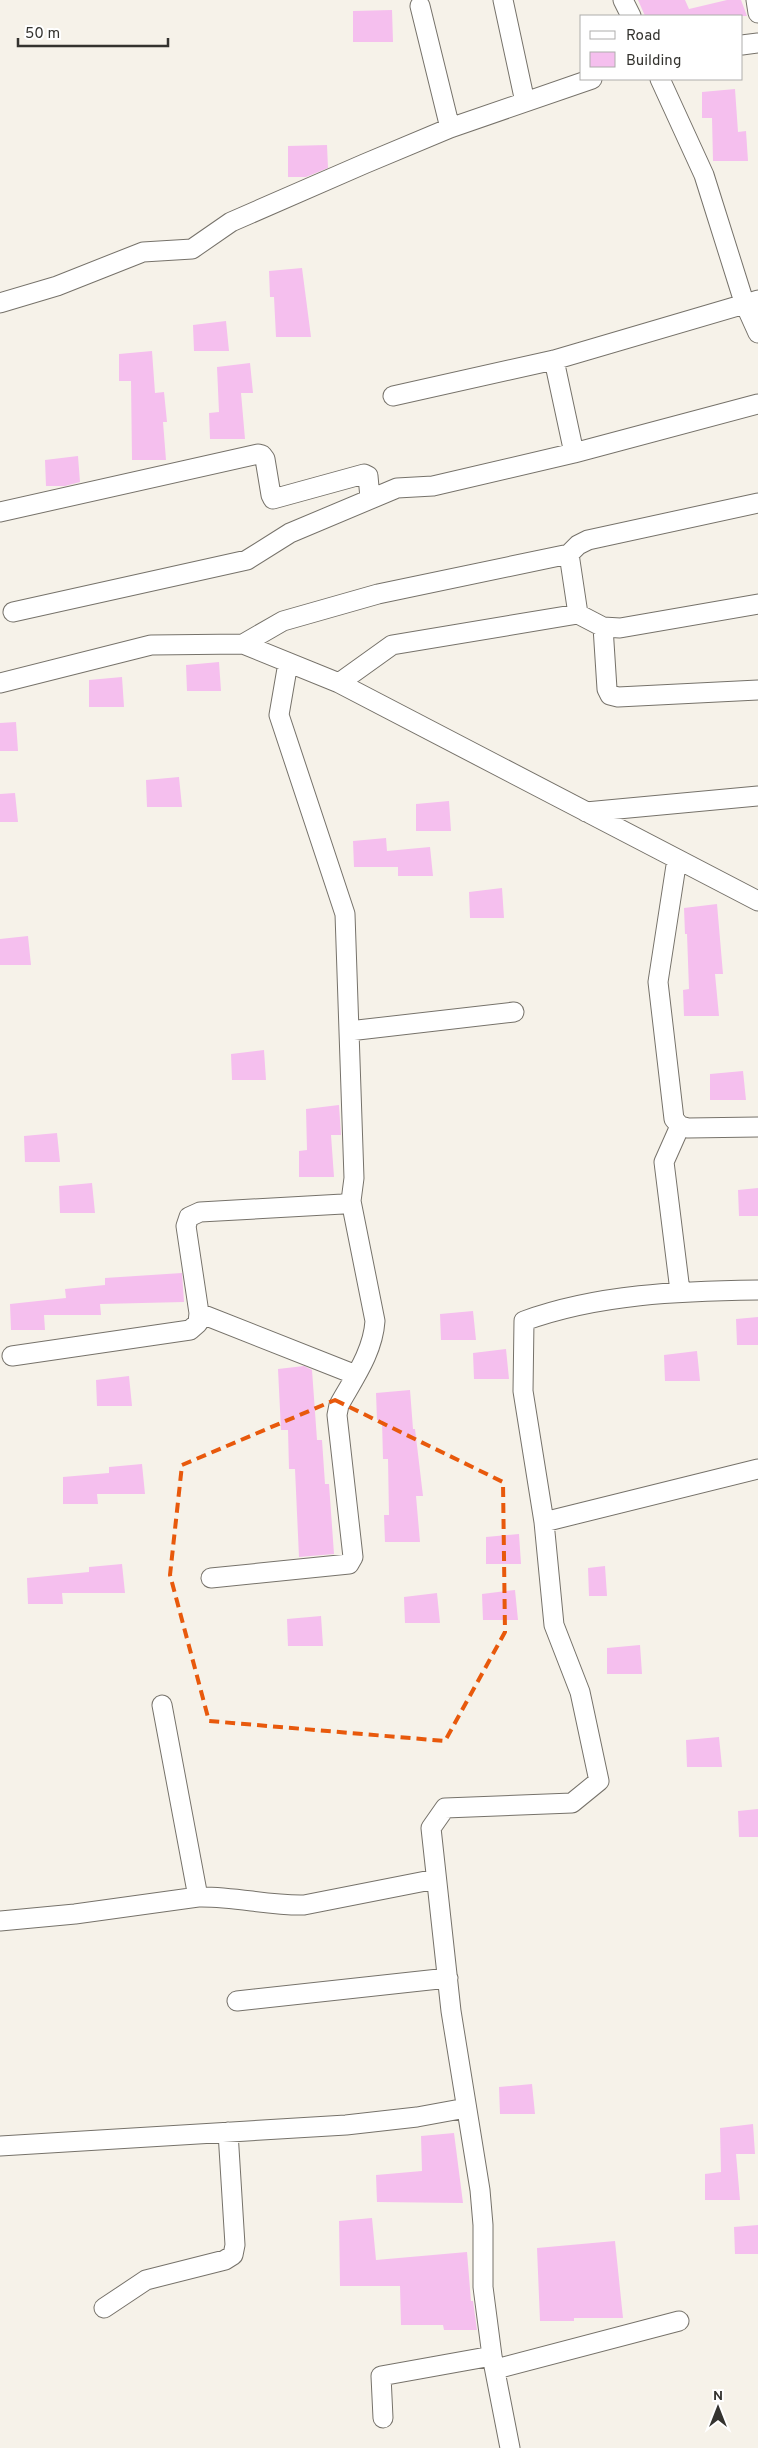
<svg xmlns="http://www.w3.org/2000/svg" width="758" height="2448" font-family="Overpass,sans-serif">
<style>
.building{fill:#f5bfee}
.lines{fill:none;stroke-linecap:round;stroke-linejoin:round}
.minor-casing{stroke:#76726a;stroke-width:21}
.minor{stroke:#fff;stroke-width:19}
.marked{fill:none;stroke:#e8590c;stroke-width:4;stroke-dasharray:10 6;stroke-linejoin:round}
</style>
<rect width="100%" height="100%" fill="#f6f2e9"/>
<!-- building -->
<path class="building" d="M 638,0 L 685,0 L 689,9 L 727,0 L 741,0 L 747,16 L 645,16 Z
M 392,10 L 393,42 L 353,42 L 353,11 Z
M 735,89 L 738,132 L 746,131 L 748,161 L 713,161 L 712,118 L 702,118 L 702,92 Z
M 327,145 L 328,168 L 306,177 L 288,177 L 288,146 Z
M 302,268 L 311,337 L 276,337 L 274,297 L 270,297 L 269,271 Z
M 226,321 L 229,351 L 194,351 L 193,325 Z
M 152,351 L 155,393 L 164,392 L 167,422 L 163,422 L 166,460 L 132,460 L 131,381 L 119,381 L 119,354 Z
M 250,363 L 253,393 L 241,393 L 245,439 L 210,439 L 209,413 L 219,412 L 217,367 Z
M 78,456 L 80,482 L 65,486 L 46,486 L 45,460 Z
M 219,662 L 221,691 L 187,691 L 186,665 Z
M 122,677 L 124,707 L 89,707 L 89,680 Z
M 16,722 L 18,751 L 0,751 L 0,723 Z
M 179,777 L 182,807 L 147,807 L 146,780 Z
M 15,793 L 18,822 L 0,822 L 0,794 Z
M 449,801 L 451,831 L 416,831 L 416,804 Z
M 386,838 L 387,851 L 430,847 L 433,876 L 398,876 L 398,867 L 354,867 L 353,841 Z
M 502,888 L 504,918 L 470,918 L 469,892 Z
M 717,904 L 723,974 L 715,974 L 719,1016 L 684,1016 L 683,990 L 689,989 L 687,934 L 685,934 L 684,908 Z
M 28,936 L 31,965 L 0,965 L 0,939 Z
M 264,1050 L 266,1080 L 232,1080 L 231,1054 Z
M 743,1071 L 746,1100 L 710,1100 L 710,1074 Z
M 339,1105 L 341,1135 L 331,1135 L 334,1177 L 299,1177 L 299,1151 L 307,1150 L 306,1109 Z
M 57,1133 L 60,1162 L 25,1162 L 24,1136 Z
M 92,1183 L 95,1213 L 60,1213 L 59,1186 Z
M 758,1188 L 758,1216 L 739,1216 L 738,1190 Z
M 182,1273 L 184,1302 L 100,1304 L 101,1315 L 44,1315 L 45,1330 L 11,1330 L 10,1304 L 66,1298 L 65,1289 L 105,1285 L 105,1278 Z
M 473,1311 L 476,1340 L 441,1340 L 440,1314 Z
M 758,1317 L 758,1345 L 737,1345 L 736,1319 Z
M 506,1349 L 509,1379 L 474,1379 L 473,1353 Z
M 697,1351 L 700,1381 L 665,1381 L 664,1355 Z
M 304,1366 L 312,1370 L 317,1440 L 322,1440 L 325,1484 L 329,1484 L 334,1554 L 299,1557 L 295,1469 L 289,1469 L 288,1430 L 281,1430 L 278,1369 Z
M 129,1376 L 132,1406 L 97,1406 L 96,1380 Z
M 410,1390 L 413,1429 L 415,1429 L 423,1496 L 416,1496 L 420,1542 L 385,1542 L 384,1515 L 389,1515 L 388,1459 L 383,1459 L 382,1420 L 377,1420 L 376,1393 Z
M 142,1464 L 145,1494 L 97,1494 L 98,1504 L 63,1504 L 63,1477 L 109,1473 L 109,1467 Z
M 519,1534 L 521,1564 L 486,1564 L 486,1537 Z
M 122,1564 L 125,1593 L 62,1593 L 63,1604 L 28,1604 L 27,1578 L 89,1572 L 89,1567 Z
M 605,1566 L 607,1596 L 589,1596 L 588,1568 Z
M 515,1590 L 518,1620 L 483,1620 L 482,1594 Z
M 437,1593 L 440,1623 L 405,1623 L 404,1597 Z
M 321,1616 L 323,1646 L 288,1646 L 287,1619 Z
M 640,1645 L 642,1674 L 607,1674 L 607,1648 Z
M 719,1737 L 722,1767 L 687,1767 L 686,1740 Z
M 758,1809 L 758,1837 L 739,1837 L 738,1811 Z
M 532,2084 L 535,2114 L 500,2114 L 499,2087 Z
M 753,2124 L 755,2154 L 736,2154 L 740,2200 L 705,2200 L 705,2174 L 721,2172 L 720,2128 Z
M 454,2133 L 463,2203 L 377,2202 L 376,2175 L 422,2171 L 421,2136 Z
M 372,2218 L 376,2260 L 467,2252 L 471,2301 L 473,2301 L 477,2330 L 444,2330 L 443,2325 L 401,2325 L 400,2286 L 340,2286 L 339,2221 Z
M 758,2225 L 758,2254 L 735,2254 L 734,2227 Z
M 615,2241 L 623,2318 L 574,2318 L 574,2321 L 540,2321 L 537,2248 Z"/>
<g class="lines">
<defs>
<path id="minor" d="M 503,0 L 525,102
M 623,0 L 631,16
M 756,0 L 758,13
M 420,6 L 450,128
M 742,45 L 758,43
M 660,79 L 704,175 L 744,302 L 758,333
M 0,303 L 57,286 L 143,252 L 192,249 L 231,222 L 364,164 L 450,128 L 592,79
M 554,360 L 574,453
M 393,396 L 554,360 L 758,300
M 0,512 L 258,454 L 262,455 L 265,459 L 271,495 L 273,499 L 364,474 L 368,476 L 370,498
M 569,554 L 578,614
M 13,612 L 247,560 L 290,533 L 397,488 L 433,486 L 574,453 L 758,404
M 603,627 L 607,689 L 610,695 L 618,697 L 758,690
M 243,644 L 283,621 L 378,594 L 569,554 L 578,545 L 588,540 L 758,503
M 0,683 L 151,645 L 243,644 L 339,683 L 758,901
M 339,683 L 392,645 L 578,614 L 603,627 L 620,628 L 758,604
M 586,812 L 758,796
M 677,859 L 658,982 L 674,1119 L 680,1126 L 688,1128 L 758,1127
M 349,1031 L 514,1012
M 680,1126 L 664,1162 L 680,1291
M 199,1313 L 356,1375
M 12,1356 L 190,1330 L 198,1323 L 199,1313 L 186,1226 L 189,1217 L 200,1212 L 343,1204 L 351,1201 L 354,1178 L 345,914 L 279,715 L 288,663
M 544,1522 L 758,1469
M 211,1578 L 349,1564 L 353,1557 L 337,1415 L 339,1405 C 354,1378 373,1352 375,1321 L 351,1201
M 162,1705 L 198,1897
M 0,1921 L 75,1914 L 198,1897 C 234,1896 269,1906 304,1905 L 436,1879
M 237,2001 L 448,1978
M 0,2146 L 346,2125 L 417,2117 L 466,2108
M 104,2308 L 146,2280 L 225,2260 L 233,2255 L 235,2245 L 228,2132
M 496,2369 L 679,2321
M 383,2418 L 381,2376 L 492,2356
M 510,2448 L 492,2356 L 483,2287 L 483,2225 L 480,2190 L 451,2011 L 431,1828 L 445,1808 L 572,1803 L 599,1781 L 580,1692 L 554,1625 L 544,1522 L 523,1391 L 524,1321 C 598,1294 680,1291 758,1290"/>
</defs>
<!-- minor casing -->
<use href="#minor" class="minor-casing"/>
<!-- minor -->
<use href="#minor" class="minor"/>
</g>
<!-- marked area -->
<path class="marked" d="M 335,1400 L 503,1482 L 505,1632 L 445,1741 L 209,1721 L 170,1575 L 182,1465 Z"/>
<!-- legend -->
<rect x="580" y="15" width="162" height="65" fill="#ffffff" stroke="#aeadac"/>
<rect x="590" y="31" width="25" height="8" fill="#ffffff" stroke="#aeadac"/>
<text x="626" y="40" font-size="15" fill="#34332f">Road</text>
<rect x="590" y="52" width="25" height="15" fill="#f5bfee" stroke="#aeadac"/>
<text x="626" y="65" font-size="15" fill="#34332f">Building</text>
<!-- north arrow -->
<g transform="translate(718 2408)" stroke="#ffffff" stroke-width="4" paint-order="stroke">
<path d="M0-4L9 19L0 12L-9 19Z" fill="#34332f"/>
<text y="-8" font-size="14" font-weight="bold" text-anchor="middle" fill="#34332f">N</text>
</g>
<!-- scale -->
<path d="M18 38v8h150v-8" fill="none" stroke="#34332f" stroke-width="2.5"/>
<text x="25" y="38" font-size="15" fill="#34332f" stroke="#ffffff" stroke-width="4" paint-order="stroke">50 m</text>
</svg>
